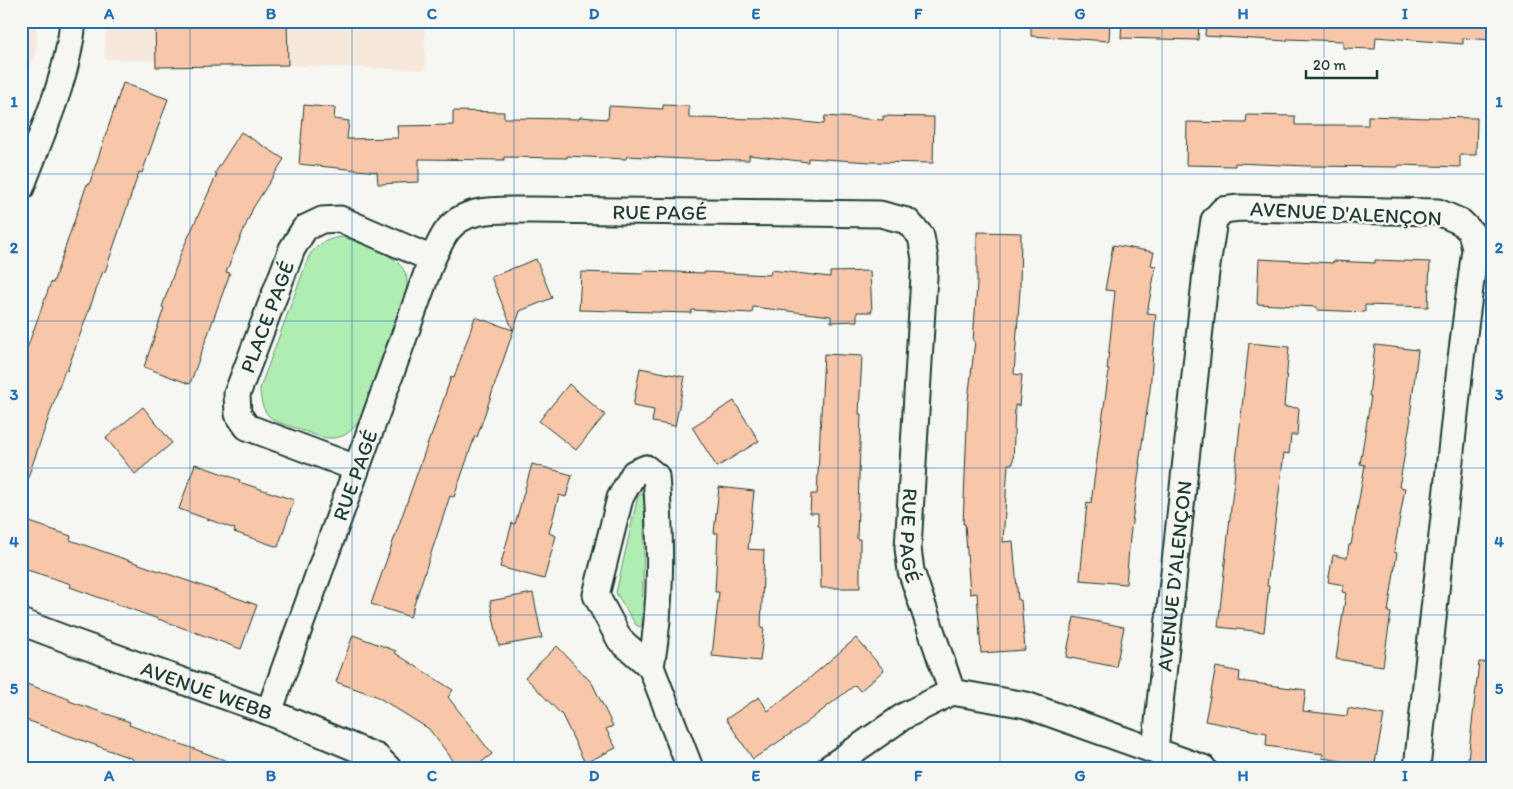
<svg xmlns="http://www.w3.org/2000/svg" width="1513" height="789" font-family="Itim,sans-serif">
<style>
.built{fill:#f7e8dc}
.green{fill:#b0edb3;stroke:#689574}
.building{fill:#f8c6a8;stroke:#1f3d34}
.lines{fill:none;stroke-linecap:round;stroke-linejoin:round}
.minor-casing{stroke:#1f3d34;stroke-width:29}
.minor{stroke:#f6f6f2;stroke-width:25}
.grid{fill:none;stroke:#1f6fb2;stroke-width:1;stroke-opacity:0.55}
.labels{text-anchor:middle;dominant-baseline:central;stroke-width:5;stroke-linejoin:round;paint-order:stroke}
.street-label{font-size:21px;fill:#1f3d34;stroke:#f6f6f2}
.neatline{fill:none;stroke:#1f6fb2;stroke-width:2}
.grid-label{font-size:16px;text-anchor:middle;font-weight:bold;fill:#1f6fb2}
</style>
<rect width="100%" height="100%" fill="#f6f6f2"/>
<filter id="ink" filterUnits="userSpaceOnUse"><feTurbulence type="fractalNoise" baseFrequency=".02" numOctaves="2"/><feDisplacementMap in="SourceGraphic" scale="10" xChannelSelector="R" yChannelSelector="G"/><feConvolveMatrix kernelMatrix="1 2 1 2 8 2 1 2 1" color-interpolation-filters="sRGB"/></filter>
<g filter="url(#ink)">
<!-- built -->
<path class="built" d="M 21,21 L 36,21 L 36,52 L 27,73 L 21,73 Z
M 106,21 L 425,21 L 425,70 L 105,59 Z"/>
<!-- green -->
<path class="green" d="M 343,237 C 363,245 409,255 407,284 C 407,288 406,292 406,296 L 359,421 C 341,448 320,437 296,428 C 287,425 277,423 270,417 C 262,410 260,398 260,388 L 309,256 C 317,244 328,238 343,237 Z
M 641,494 L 645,497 L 642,625 L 640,627 L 636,625 L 616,593 L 638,496 Z"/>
<!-- building -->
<path class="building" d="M 155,21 L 287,21 L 288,65 L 156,67 Z
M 1031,21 L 1110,21 L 1109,41 L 1031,36 Z
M 1122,21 L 1199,21 L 1198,40 L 1121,38 Z
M 1206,21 L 1492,21 L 1492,40 L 1463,38 L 1463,44 L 1376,37 L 1375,49 L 1343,48 L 1343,41 L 1287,39 L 1287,41 L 1205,36 Z
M 123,83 L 168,99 L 142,173 L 139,172 L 105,272 L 103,271 L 67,371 L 65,370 L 24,489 L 21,488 L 21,365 L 51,282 L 53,283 L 87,184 L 89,185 Z
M 304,105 L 335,108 L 334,119 L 349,121 L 347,139 L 398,138 L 397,126 L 453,125 L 453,111 L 504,112 L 504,118 L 579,119 L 580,117 L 608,119 L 609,106 L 663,109 L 663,105 L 689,106 L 689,118 L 764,119 L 765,118 L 824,124 L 825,116 L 883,120 L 883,116 L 934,117 L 933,163 L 871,162 L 808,158 L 808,162 L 749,155 L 749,160 L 686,159 L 627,156 L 626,159 L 567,156 L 567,158 L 504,157 L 504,160 L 419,159 L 419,182 L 378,184 L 377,172 L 299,164 Z
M 1247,115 L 1295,116 L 1295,125 L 1368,125 L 1368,116 L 1428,118 L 1428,117 L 1477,118 L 1476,155 L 1460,155 L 1460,167 L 1399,165 L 1398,167 L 1307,166 L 1235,163 L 1235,166 L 1186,165 L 1187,122 L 1246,123 Z
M 241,132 L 284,159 L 253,208 L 226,272 L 230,273 L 190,384 L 144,367 L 164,308 L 162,307 L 181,253 L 217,174 L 215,173 Z
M 977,232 L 1021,233 L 1020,290 L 1014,374 L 1022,375 L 1019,406 L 1015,405 L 1013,464 L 1008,464 L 1003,542 L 1013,541 L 1018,600 L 1021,600 L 1025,650 L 981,653 L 977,593 L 970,594 L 965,524 L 963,524 L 968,400 L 975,341 L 973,341 L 977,284 Z
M 1113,245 L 1154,252 L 1151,265 L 1156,266 L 1147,313 L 1156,314 L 1150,390 L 1139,464 L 1140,464 L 1130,537 L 1126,584 L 1080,580 L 1087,502 L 1091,503 L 1109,370 L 1107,370 L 1115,291 L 1105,290 Z
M 536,259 L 552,298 L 520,311 L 477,437 L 475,436 L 454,497 L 450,496 L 410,617 L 371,604 L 430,437 L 431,437 L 451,377 L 454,378 L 475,317 L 513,330 L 491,277 Z
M 1259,259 L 1333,263 L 1333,261 L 1375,263 L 1375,260 L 1430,262 L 1428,307 L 1365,305 L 1365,312 L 1317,310 L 1317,307 L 1257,304 Z
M 771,270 L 830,277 L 830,272 L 870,271 L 872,312 L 857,312 L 857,321 L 831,322 L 831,316 L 753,307 L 752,313 L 692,310 L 691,313 L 579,310 L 581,272 L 643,274 L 644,271 L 705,273 L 705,272 L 770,275 Z
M 1249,343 L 1289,347 L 1284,407 L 1299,408 L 1297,435 L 1291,435 L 1289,454 L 1284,453 L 1267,586 L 1269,586 L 1264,632 L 1218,627 Z
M 1375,345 L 1418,350 L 1410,417 L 1411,418 L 1399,487 L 1405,488 L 1394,552 L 1397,553 L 1388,612 L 1391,613 L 1383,666 L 1336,659 L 1346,593 L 1342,592 L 1344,585 L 1328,582 L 1333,555 L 1347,558 L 1349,545 L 1351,545 L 1365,465 L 1360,464 L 1371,396 L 1369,396 Z
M 824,354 L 862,356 L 859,414 L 861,414 L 857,539 L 860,539 L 860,588 L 821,588 L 820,526 L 818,526 L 818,513 L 810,513 L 811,494 L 817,494 Z
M 640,368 L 685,377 L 675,426 L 652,422 L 654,410 L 633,406 Z
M 569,384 L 605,415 L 576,450 L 539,421 Z
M 734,401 L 759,441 L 717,467 L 692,427 Z
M 143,407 L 172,443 L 135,474 L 106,438 Z
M 195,464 L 240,480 L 239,482 L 294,500 L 278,547 L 234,532 L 235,529 L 179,509 Z
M 532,464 L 572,475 L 566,497 L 559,495 L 549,533 L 556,536 L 544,579 L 500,567 L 512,523 L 515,524 Z
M 719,487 L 754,491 L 748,549 L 764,550 L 761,628 L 764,629 L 760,661 L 712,656 L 719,592 L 715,592 L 718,533 L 714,533 Z
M 21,519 L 71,536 L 70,540 L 257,605 L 241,649 L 70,587 L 71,584 L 21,568 Z
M 533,593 L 542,638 L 499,646 L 490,601 Z
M 1074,617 L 1124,627 L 1116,667 L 1066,657 Z
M 353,635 L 396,651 L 395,653 L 453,690 L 448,697 L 492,754 L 474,768 L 459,768 L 429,729 L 376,696 L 336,682 Z
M 856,638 L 884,670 L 860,691 L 855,685 L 802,726 L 753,759 L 726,719 L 759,697 L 768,711 L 812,676 Z
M 557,646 L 592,683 L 613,726 L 606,729 L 616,748 L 585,763 L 562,715 L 525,677 Z
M 1479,662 L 1492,663 L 1492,768 L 1467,768 Z
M 1216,667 L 1240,672 L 1239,681 L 1306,690 L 1303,711 L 1347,716 L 1348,708 L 1384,715 L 1374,768 L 1340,768 L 1342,761 L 1322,758 L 1323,754 L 1266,746 L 1267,733 L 1205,721 Z
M 21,682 L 69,699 L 69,701 L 130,722 L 129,725 L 238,765 L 238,768 L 130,768 L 133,759 L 21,718 Z"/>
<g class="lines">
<defs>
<g id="minor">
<path d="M 21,188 C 41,134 68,79 73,21"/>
<path id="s1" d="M 356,468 L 247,427 L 238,414 L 237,394 L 292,249 L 305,228 L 322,220 L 340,219 L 432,259"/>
<path id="s2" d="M 21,622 L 71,641 L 269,712 L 377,757 L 388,768"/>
<path d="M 651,667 C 662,603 661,540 656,476 L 646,468 L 634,473 L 620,498 L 596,595 L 620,640 L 651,667 L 690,768"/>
<path id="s3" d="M 269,712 L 432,259 C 437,250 441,239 447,231 C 466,205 503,211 532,210 L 880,214 L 907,221 L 921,236 L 925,259 L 908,548 L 911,571 L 952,692"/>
<path id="s4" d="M 1155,750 L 1206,272 L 1214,220 L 1223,210 L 1239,208 L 1438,212 L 1461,222 L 1471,232 L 1475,249 L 1461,358 L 1417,768"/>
<path d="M 829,768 L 904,716 L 952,692 L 1026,705 L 1203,768"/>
</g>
</defs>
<!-- minor casing -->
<use href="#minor" class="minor-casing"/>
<!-- minor -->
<use href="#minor" class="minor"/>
</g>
</g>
<!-- grid -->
<path class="grid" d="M 190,21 L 190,768M 352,21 L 352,768M 514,21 L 514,768M 676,21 L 676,768M 838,21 L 838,768M 1000,21 L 1000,768M 1162,21 L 1162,768M 1324,21 L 1324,768M 21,174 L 1492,174M 21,321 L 1492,321M 21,468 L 1492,468M 21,615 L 1492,615"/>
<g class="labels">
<!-- street labels -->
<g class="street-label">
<text stroke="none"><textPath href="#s3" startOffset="732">RUE PAGÉ</textPath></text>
<text transform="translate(1346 213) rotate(3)">AVENUE D'ALENÇON</text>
<text stroke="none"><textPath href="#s1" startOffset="235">PLACE PAGÉ</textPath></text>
<text stroke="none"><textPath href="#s3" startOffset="252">RUE PAGÉ</textPath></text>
<text stroke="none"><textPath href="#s3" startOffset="1301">RUE PAGÉ</textPath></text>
<text stroke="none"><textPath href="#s4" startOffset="175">AVENUE D'ALENÇON</textPath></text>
<text stroke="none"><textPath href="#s2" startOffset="198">AVENUE WEBB</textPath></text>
</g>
</g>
<!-- margin -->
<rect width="1513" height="789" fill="none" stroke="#f6f6f2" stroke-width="55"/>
<!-- scale -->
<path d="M1306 70v8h71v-8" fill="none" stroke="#1f3d34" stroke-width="2.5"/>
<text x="1313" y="70" font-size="15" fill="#1f3d34" stroke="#f6f6f2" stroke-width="4" paint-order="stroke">20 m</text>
<rect x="28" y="28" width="1458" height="734" class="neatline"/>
<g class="grid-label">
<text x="109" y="19">A</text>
<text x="271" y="19">B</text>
<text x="432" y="19">C</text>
<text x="594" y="19">D</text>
<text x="756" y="19">E</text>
<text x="918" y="19">F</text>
<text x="1080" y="19">G</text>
<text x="1243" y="19">H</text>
<text x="1405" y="19">I</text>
<text x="14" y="107">1</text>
<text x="1499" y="107">1</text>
<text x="14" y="253">2</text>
<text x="1499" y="253">2</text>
<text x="14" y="400">3</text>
<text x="1499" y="400">3</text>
<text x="14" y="547">4</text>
<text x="1499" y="547">4</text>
<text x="14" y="694">5</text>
<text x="1499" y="694">5</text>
<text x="109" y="781">A</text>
<text x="271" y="781">B</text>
<text x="432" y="781">C</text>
<text x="594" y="781">D</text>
<text x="756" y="781">E</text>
<text x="918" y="781">F</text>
<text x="1080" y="781">G</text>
<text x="1243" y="781">H</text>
<text x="1405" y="781">I</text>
</g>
</svg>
